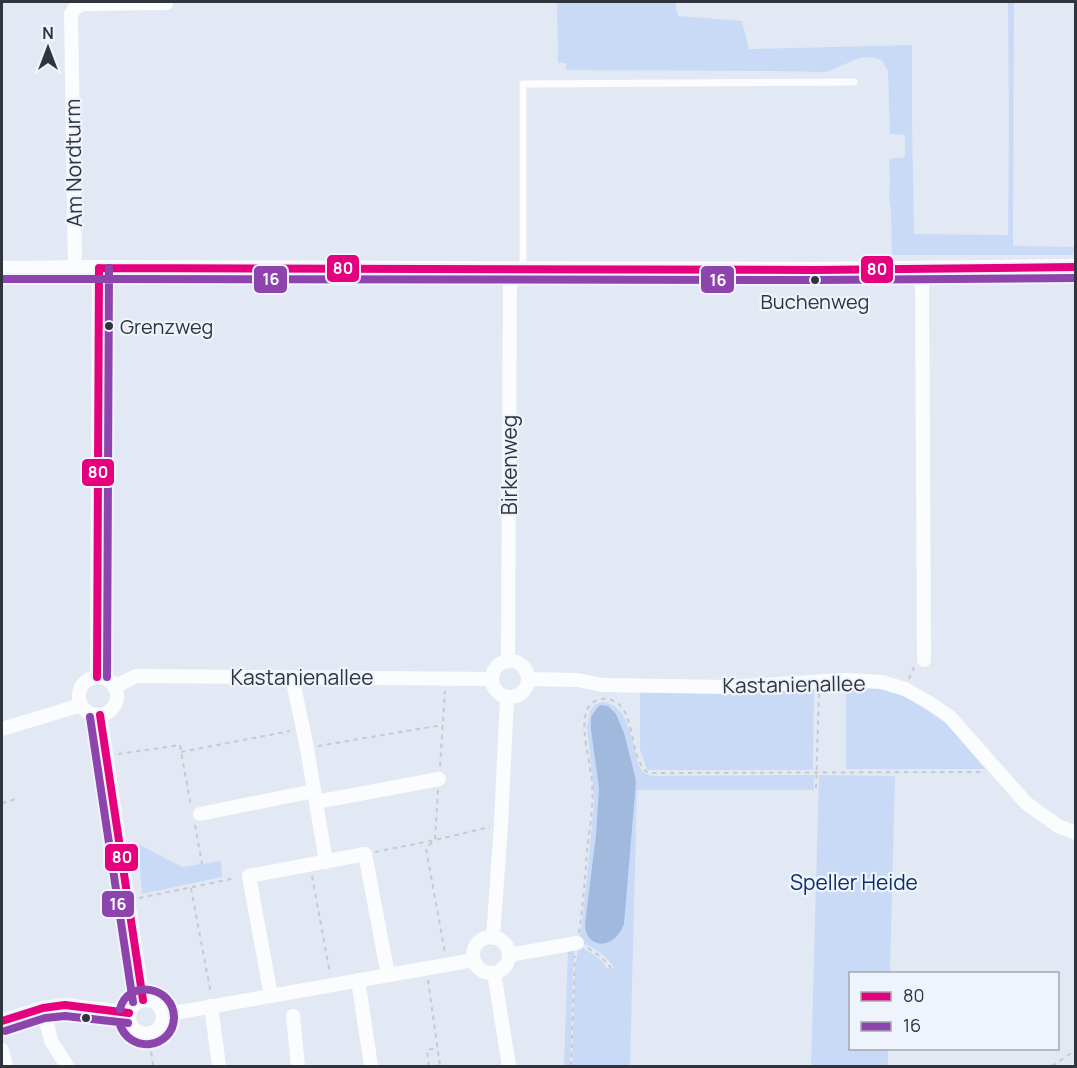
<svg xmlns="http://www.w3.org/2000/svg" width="1077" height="1068" font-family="Manrope,sans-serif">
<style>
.green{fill:#c9daf6}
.water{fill:#a2b9de}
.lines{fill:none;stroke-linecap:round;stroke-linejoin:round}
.path{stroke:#c7cacd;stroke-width:2;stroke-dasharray:4.5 4.5;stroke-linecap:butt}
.service{stroke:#fbfcfd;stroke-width:7}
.minor{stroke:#fbfcfd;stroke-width:14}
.tertiary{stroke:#fbfcfd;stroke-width:16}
.bus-1-casing{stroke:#eff4fc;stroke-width:12}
.bus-2-casing{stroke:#eff4fc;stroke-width:12}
.bus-1{stroke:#e5007d;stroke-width:8}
.bus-2{stroke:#8e44ad;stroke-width:8}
.bus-dot{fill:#30353d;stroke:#eff4fc;stroke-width:2}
.labels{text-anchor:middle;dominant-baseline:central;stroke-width:4.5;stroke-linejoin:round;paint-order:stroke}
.bus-label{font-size:20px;fill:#30353d;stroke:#eff4fc}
.street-label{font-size:21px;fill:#30353d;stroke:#eff4fc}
.park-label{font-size:21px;fill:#0a2e68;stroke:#eff4fc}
.line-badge{stroke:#eff4fc;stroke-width:2}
.badge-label{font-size:16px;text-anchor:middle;font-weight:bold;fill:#fff}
</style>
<rect width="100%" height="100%" fill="#e3e9f4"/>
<!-- green -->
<path class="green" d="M 466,2 L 675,2 L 678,16 L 742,21 L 749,49 L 912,45 L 912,119 L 914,234 L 1008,235 L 1009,127 L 1008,2 L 1014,2 L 1013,246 L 1075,247 L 1073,255 L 892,255 L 891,212 L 889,198 L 890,181 L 889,159 L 905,157 L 905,135 L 890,134 L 888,72 L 883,61 C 859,50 847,67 825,72 L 770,71 L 566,70 L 566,63 L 558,63 L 557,2 L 466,3 Z
M 814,686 L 813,770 L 647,770 L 640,749 L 640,690 Z
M 846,686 L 880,689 L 902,695 L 924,707 L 946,723 L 985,769 L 846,769 Z
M 602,702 C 628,705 630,734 636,755 C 637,760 638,766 641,769 C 644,774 648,775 653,776 L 814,775 L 814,790 L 637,790 L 630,1066 L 572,1066 L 575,968 L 578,949 L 581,947 C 593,954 600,957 607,968 L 614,968 C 607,955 593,947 579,942 L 579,940 L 582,924 L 594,805 L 592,773 L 587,727 L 590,711 L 596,704 Z
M 819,775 L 895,776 L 890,973 L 850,974 L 850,1048 L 888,1049 L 888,1066 L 811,1066 Z
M 138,844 L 182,867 L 221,861 L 222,877 L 142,894 Z
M 568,948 L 575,948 L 573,969 L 570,1066 L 564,1066 Z"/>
<!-- water -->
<path class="water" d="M 600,705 L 608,706 L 616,714 L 624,733 L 633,768 L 636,781 L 624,924 C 622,929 620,933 616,937 C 603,950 585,943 585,924 L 596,835 L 599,788 L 591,730 L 591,717 L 597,708 Z"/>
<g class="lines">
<!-- path -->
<path class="path" d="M 909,679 L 914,667
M 318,746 L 443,725
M 181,752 L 290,731
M 118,754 L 180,745 L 191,807
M 440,766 L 445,691
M 816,788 L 819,693
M 438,790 L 435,840 L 426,848 L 445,953
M 2,803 L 19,798
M 195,825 L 202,864
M 375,852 L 435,840 L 490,827
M 312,876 L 330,974
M 191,888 L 211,994
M 139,898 L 236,878
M 579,933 C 583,906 585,878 587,851 C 590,826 595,799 591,774 C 589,757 580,726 587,710 C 591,700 604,696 614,701 C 637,712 628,758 648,773 L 982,772
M 588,948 L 601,957 L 611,968
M 428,980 L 440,1066
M 149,1034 L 153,1066
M 429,1066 L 427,1050 L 437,1048
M 571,1066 L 575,956
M 1052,1066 L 1076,1050"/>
<!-- service -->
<path class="service" d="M 523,269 L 523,84 L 854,82"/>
<!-- minor -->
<path class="minor" d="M 75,268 L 71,14 L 75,8 L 83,4 L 166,3
M 922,269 L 924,660
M492 679a18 18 0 1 1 36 0a18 18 0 1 1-36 0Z
M 508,661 L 510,269
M 97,677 L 99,268
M 292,677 L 307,748 L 326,862
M79 696a19 19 0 1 1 38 0a19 19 0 1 1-38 0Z
M 528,679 L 577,680 L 603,685 L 726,687 L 846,680 L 882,682 L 905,689 L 928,702 L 950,717 L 1026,803 L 1058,826 L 1076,833
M 114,687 L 136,676 L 491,679
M 100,715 L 143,1000
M 2,729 L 81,705
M 316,802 L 439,779
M 200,814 L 314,791
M473 955a18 18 0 1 1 36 0a18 18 0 1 1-36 0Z
M 493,938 L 501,824 L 507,698
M 509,955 L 577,943
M 494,973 L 509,1066
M 358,980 L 371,1066
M 271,996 L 249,876 L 365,854 L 388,975
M129 1017a17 17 0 1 1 34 0a17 17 0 1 1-34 0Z
M 211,1006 L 219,1066
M 43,1008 L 51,1041 L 67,1066
M 163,1015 L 474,960
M 293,1016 L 298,1066
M 2,1021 L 43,1008 L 65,1005 L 129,1013
M 2,1050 L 6,1066"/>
<!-- tertiary -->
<path class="tertiary" d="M 2,269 L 99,268 L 815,270 L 1076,267"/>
<defs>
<path id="bus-1" d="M 99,268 L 815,270 L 1076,267
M 97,677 L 99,268
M 100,715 L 143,1000
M 2,1021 L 43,1008 L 65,1005 L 129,1013"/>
<path id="bus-2" d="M 2,279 L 99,279 L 815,280 L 1076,278
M 107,677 L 109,268
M 90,717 L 133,1002
M 119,1022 C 129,1056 173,1048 174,1018 C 174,985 127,979 120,1009
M 5,1031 L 45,1018 L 65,1016 L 128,1023"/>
</defs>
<!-- bus-1 casing -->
<use href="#bus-1" class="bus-1-casing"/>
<!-- bus-2 casing -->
<use href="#bus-2" class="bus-2-casing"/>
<!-- bus-1 -->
<use href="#bus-1" class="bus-1"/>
<!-- bus-2 -->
<use href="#bus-2" class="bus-2"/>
</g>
<!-- markers -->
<g class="bus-dot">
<circle cx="815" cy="280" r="5"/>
<circle cx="109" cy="326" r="5"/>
<circle cx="86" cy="1018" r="5"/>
</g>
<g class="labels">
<!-- bus labels -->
<g class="bus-label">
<text x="815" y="301">Buchenweg</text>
<text x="120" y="326" text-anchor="start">Grenzweg</text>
</g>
<!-- street labels -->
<g class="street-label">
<text transform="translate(73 163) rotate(-91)">Am Nordturm</text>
<text transform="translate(509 465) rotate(-90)">Birkenweg</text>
<text x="302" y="677">Kastanienallee</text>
<text transform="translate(794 684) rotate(-1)">Kastanienallee</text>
</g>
<!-- park labels -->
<g class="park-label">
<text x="854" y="882">Speller Heide</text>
</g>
</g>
<g class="line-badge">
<rect x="326" y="254" width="34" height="29" rx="6" fill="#e5007d"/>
<rect x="860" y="255" width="34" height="29" rx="6" fill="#e5007d"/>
<rect x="253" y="265" width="35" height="29" rx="6" fill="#8e44ad"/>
<rect x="700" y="265" width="35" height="29" rx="6" fill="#8e44ad"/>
<rect x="81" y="458" width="34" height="29" rx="6" fill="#e5007d"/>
<rect x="104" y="843" width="35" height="29" rx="6" fill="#e5007d"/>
<rect x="101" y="890" width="34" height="28" rx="6" fill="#8e44ad"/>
</g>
<g class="badge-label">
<text x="343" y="274">80</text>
<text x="877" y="275">80</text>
<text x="271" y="285">16</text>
<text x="718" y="286">16</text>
<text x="98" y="478">80</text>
<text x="122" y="863">80</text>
<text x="118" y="910">16</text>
</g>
<!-- border -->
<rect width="1077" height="1068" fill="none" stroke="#30353d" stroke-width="6"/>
<!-- legend -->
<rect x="849" y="972" width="210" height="78" fill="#eff4fc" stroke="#a3a8b0" stroke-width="1.5"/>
<rect x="861" y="992" width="30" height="9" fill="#e5007d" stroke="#a3a8b0" stroke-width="1.5"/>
<text x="903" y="1002" font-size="18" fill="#30353d">80</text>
<rect x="861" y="1022" width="30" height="9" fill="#8e44ad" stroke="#a3a8b0" stroke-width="1.5"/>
<text x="903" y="1032" font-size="18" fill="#30353d">16</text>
<!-- north arrow -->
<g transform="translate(48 48)" stroke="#eff4fc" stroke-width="4.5" paint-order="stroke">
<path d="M0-4.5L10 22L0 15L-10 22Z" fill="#30353d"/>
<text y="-9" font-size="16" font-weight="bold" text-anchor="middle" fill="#30353d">N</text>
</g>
</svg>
